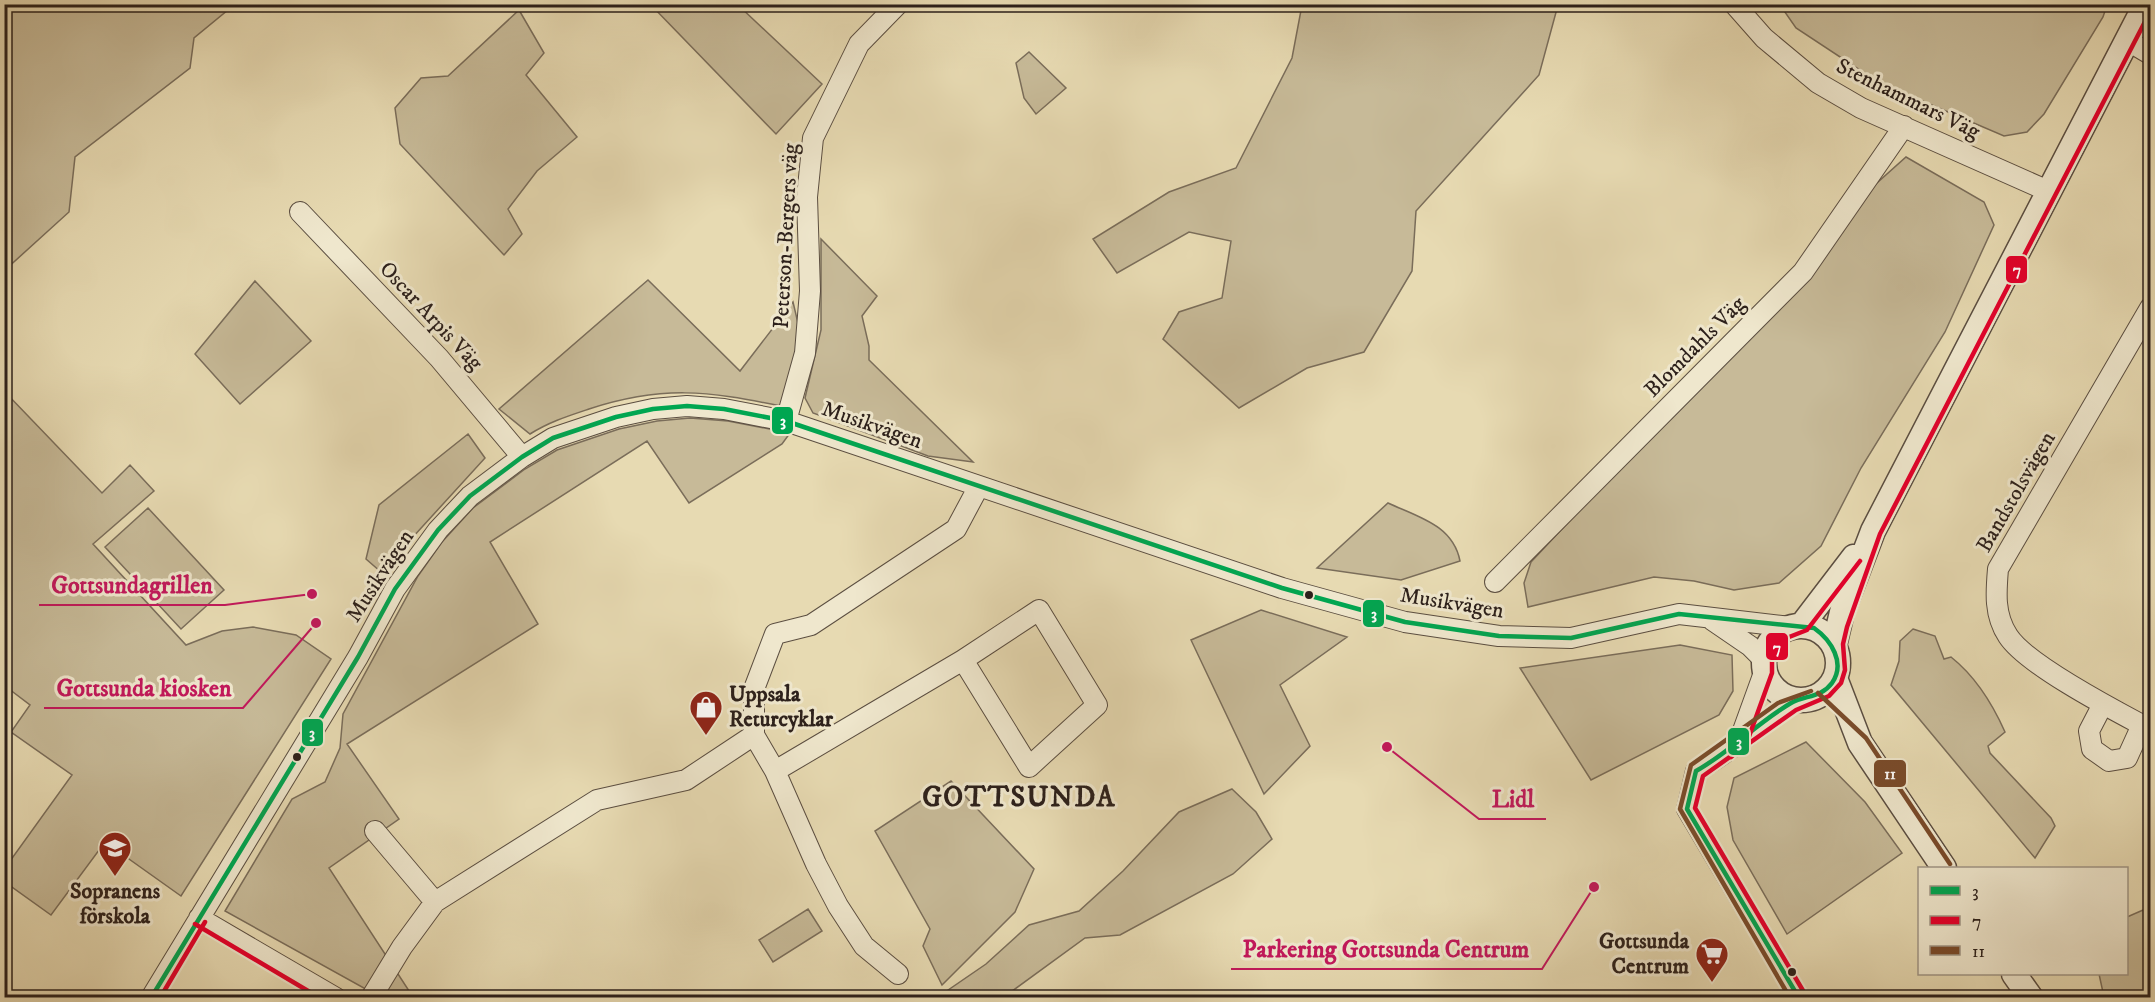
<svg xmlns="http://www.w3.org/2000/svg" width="2155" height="1002" font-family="'IM FELL DW Pica',serif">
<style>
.green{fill:#c7ba98;stroke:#7a6d5a;stroke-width:1.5}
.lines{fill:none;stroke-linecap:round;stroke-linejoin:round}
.minor-casing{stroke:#5b4e41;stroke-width:22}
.tertiary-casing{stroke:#5b4e41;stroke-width:27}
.minor{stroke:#efe7cd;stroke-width:20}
.tertiary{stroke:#efe7cd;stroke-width:24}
.bus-1-casing{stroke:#efe7cd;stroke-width:9}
.bus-2-casing{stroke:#efe7cd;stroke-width:9}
.bus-3-casing{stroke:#efe7cd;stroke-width:9}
.bus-1{stroke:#00a651;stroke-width:4.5}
.bus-2{stroke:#e4002b;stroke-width:4.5}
.bus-3{stroke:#7a4b2a;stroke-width:4.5}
.bus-dot{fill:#2c201b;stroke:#efe7cd;stroke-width:2}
.labels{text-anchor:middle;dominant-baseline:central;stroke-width:6;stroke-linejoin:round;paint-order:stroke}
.street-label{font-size:22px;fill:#2c201b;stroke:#efe7cd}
.poi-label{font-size:22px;font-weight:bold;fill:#2c201b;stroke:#efe7cd;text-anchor:start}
.district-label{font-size:28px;font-weight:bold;letter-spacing:1.5px;fill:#2c201b;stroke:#efe7cd}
.leader{fill:none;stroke:#c2185b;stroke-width:2}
.callout-dot{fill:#c2185b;stroke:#efe7cd;stroke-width:2}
.callout-label{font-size:24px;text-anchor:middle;font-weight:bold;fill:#c2185b;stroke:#efe7cd;stroke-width:6;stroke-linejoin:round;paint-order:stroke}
.line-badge{stroke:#efe7cd;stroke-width:2}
.badge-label{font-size:16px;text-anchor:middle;font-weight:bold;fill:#fff}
</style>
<rect width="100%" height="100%" fill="#e7dab2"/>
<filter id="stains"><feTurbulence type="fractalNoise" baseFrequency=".00333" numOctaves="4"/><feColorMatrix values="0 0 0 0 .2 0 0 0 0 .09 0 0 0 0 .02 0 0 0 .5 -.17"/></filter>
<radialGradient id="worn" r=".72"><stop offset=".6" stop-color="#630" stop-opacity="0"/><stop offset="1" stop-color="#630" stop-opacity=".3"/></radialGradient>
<!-- green -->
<path class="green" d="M 5,4 L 234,5 L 194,38 L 190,68 L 75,157 L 69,212 L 5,270 Z
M 651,5 L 738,5 L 822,84 L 776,134 Z
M 1302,5 L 1558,5 L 1539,75 L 1416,211 L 1412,271 L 1364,352 L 1307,368 L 1239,408 L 1163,339 L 1179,312 L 1222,298 L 1231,241 L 1189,232 L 1117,273 L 1093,239 L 1169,192 L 1236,168 L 1292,58 Z
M 1780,5 L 2107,5 L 2103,17 L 2044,114 L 2027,132 L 2004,136 L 1878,82 L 1796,28 Z
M 519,10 L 544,53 L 526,75 L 577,137 L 537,171 L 508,209 L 522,234 L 504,255 L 400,144 L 395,108 L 421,78 L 448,76 Z
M 1029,52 L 1066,88 L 1036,114 L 1024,98 L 1016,63 Z
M 1906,157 L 1984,202 L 1994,225 L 1945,332 L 1861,468 L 1821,546 L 1779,583 L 1734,590 L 1694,581 L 1654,577 L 1528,607 L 1524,583 L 1531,562 L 1783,293 L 1849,208 Z
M 821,239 L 877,296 L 862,316 L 869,346 L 869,360 L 973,462 L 928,456 L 813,413 L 805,398 L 821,330 Z
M 648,280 L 740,371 L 793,302 L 805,353 L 781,406 C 707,391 663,385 589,409 C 568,416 549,422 530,434 L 499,409 Z
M 255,281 L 311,341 L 240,404 L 195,354 Z
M 5,392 L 102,493 L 130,465 L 154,491 L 93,544 L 186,645 L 222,631 L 253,627 L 296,635 L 331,659 L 181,896 L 105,842 L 51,915 L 5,882 L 5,868 L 72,775 L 11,732 L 30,705 L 5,686 Z
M 690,418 L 728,421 L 790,433 L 782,444 L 689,503 L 647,441 L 490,542 L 538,624 L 347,744 L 399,819 L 329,868 L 413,997 L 380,997 L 225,911 L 292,799 L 325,782 L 340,748 L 343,714 L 418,576 L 442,542 L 473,508 L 525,469 L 557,450 L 619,429 L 657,421 Z
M 468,434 L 485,458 L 381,572 L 366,559 L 379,505 Z
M 1388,503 C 1418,517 1453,525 1460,561 L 1401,580 L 1317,568 Z
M 148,508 L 224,590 L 181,629 L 105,547 Z
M 1261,610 L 1347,637 L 1280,685 L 1310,746 L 1264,794 L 1191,640 Z
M 1913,629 L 1935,636 L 1944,659 L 1951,657 C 1975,676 1993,705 2005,732 L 1988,746 L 1990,753 L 2051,818 L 2055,826 L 2035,858 L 1891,685 L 1899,661 L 1900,641 Z
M 1680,645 L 1732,655 L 1733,691 L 1719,715 L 1591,780 L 1520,668 Z
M 1806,742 L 1865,802 L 1902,853 L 1787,934 L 1733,840 L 1727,807 L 1734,778 Z
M 951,781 L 1034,869 L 1015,912 L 942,985 L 923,946 L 930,929 L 875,831 Z
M 1232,789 L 1256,812 L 1272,839 L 1233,874 L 1120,935 L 1085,938 L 1004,997 L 938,997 L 986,964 L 1029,925 L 1079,911 L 1123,871 L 1179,812 Z
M 2150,907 L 2150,997 L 2104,997 L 2099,974 L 2126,974 L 2127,917 Z
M 808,909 L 822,931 L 773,962 L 759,940 Z"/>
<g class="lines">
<defs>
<path id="minor" d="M 1734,4 L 1764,38 L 1818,83 L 1861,108 L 2048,191
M 2128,41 L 2150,54
M 300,212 L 439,358 L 522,457
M 786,421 L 805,353 L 810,291 L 807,197 L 813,138 L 859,44 L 898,4
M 1495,582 L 1803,272 L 1904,126
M 1039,610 L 1097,705 L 1029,767 L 963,660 Z
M 1712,620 L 1750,646 L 1764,660
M 1798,700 C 1762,721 1732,752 1696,771 L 1687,809 L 1799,998
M 2103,704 L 2089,731 L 2092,749 L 2109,761 L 2127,758 L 2142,725 C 2110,708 2026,664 2008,636 C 1994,615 1996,592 1998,569 L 2150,308
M 754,735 L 754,689 L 775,634 L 811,625 L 956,529 L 979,486
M 1740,739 L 1765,670
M 775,771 L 963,660
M 375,831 L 435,902 L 597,800 L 686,780 L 754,735 L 775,771 L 816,864 L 838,906 L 864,946 L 898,974
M 199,918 L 336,998
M 151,998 L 358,657 L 395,589 L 438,530 L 470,496 L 522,457 L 553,438 L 616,417 L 653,409 L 687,406 L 724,409 L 786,421 L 1282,588 L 1405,622 L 1499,636 L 1571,638 L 1679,614 L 1791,627
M 371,998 L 402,947 L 435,902"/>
<path id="tertiary" d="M 1802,625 L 1854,557
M1764 663a37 37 0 1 1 74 0a37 37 0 1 1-74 0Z
M 1834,646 L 1842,612 L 1873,531 L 2146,4
M 1835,678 L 1860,743 L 1944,868
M 2014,974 L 2031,998"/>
</defs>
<!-- minor casing -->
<use href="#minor" class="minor-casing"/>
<!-- tertiary casing -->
<use href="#tertiary" class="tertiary-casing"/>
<!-- minor -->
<use href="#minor" class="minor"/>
<!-- tertiary -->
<use href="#tertiary" class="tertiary"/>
<defs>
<path id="bus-1" d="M 151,998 L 358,657 L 395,589 L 438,530 L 470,496 L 522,457 L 553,438 L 616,417 L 653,409 L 687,406 L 724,409 L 786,421 L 1282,588 L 1405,622 L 1499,636 L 1571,638 L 1679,614 L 1814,628 C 1831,640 1846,663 1832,683 C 1821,698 1805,695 1791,703 C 1757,723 1730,752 1696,771 L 1687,809 L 1799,998"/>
<path id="bus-2" d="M 1731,757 L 1747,742 L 1772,673 L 1772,661 L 1778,644 L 1784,639 L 1807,630 L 1860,561
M 195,924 L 320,998
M 1805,994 L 1695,808 L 1703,776 L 1796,710 L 1829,696 L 1841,683 L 1845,670 L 1843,644 L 1847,627 L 1880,534 L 2150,12
M 160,998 L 205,922"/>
<path id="bus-3" d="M 1818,693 L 1866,738 L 1950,864
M 1790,998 L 1680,809 L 1691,765 L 1778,703 L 1811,691"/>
</defs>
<!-- bus-1 casing -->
<use href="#bus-1" class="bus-1-casing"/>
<!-- bus-2 casing -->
<use href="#bus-2" class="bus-2-casing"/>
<!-- bus-3 casing -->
<use href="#bus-3" class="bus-3-casing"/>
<!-- bus-1 -->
<use href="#bus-1" class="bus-1"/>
<!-- bus-2 -->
<use href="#bus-2" class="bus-2"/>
<!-- bus-3 -->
<use href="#bus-3" class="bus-3"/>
</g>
<!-- icons -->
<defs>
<symbol id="shop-pin" viewBox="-11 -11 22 30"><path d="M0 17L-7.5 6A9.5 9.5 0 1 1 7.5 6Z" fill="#8f2418" stroke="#efe7cd"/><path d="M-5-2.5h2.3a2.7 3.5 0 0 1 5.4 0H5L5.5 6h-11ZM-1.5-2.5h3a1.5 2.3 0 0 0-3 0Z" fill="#fff"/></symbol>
<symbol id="school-pin" viewBox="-11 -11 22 30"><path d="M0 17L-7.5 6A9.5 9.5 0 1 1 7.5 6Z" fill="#8f2418" stroke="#efe7cd"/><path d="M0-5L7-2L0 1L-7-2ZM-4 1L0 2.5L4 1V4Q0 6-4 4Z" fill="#fff"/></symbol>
<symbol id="supermarket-pin" viewBox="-11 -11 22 30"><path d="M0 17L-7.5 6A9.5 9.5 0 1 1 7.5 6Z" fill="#8f2418" stroke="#efe7cd"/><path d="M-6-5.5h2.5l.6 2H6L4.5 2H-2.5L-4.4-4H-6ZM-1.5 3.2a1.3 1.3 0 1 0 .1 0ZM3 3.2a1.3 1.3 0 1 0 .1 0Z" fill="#fff"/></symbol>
</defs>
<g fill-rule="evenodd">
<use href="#shop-pin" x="687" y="688" width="38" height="52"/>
<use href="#school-pin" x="96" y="829" width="38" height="52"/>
<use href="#supermarket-pin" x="1693" y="935" width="38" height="52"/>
</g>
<!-- markers -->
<g class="bus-dot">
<circle cx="1309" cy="595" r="5"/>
<circle cx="297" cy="757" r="5"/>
<circle cx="1792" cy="972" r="5"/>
</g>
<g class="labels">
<!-- street labels -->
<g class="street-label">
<text transform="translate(1908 99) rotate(26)">Stenhammars Väg</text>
<text transform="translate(786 236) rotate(-87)">Peterson-Bergers väg</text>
<text transform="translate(431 316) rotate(47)">Oscar Arpis Väg</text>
<text transform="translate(1695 347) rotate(-45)">Blomdahls Väg</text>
<text transform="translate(872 425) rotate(19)">Musikvägen</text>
<text transform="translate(2016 492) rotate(-60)">Bandstolsvägen</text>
<text transform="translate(380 576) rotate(-57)">Musikvägen</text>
<text transform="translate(1452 603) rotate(9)">Musikvägen</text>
</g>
<!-- poi labels -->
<g class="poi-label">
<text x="729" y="694">Uppsala<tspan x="729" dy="25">Returcyklar</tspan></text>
<text x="115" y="891" text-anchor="middle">Sopranens<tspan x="115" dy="25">förskola</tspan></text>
<text x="1689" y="941" text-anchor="end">Gottsunda<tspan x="1689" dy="25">Centrum</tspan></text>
</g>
<!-- district labels -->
<g class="district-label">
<text x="1019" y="797">GOTTSUNDA</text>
</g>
</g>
<!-- callouts -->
<path class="leader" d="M312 594L225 605H39M316 623L243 708H44M1387 747L1479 819H1546M1594 887L1542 969H1231"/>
<g class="callout-dot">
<circle cx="312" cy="594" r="6"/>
<circle cx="316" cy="623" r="6"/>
<circle cx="1387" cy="747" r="6"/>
<circle cx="1594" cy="887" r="6"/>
</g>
<g class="callout-label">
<text x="132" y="593">Gottsundagrillen</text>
<text x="144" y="696">Gottsunda kiosken</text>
<text x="1513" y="807">Lidl</text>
<text x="1386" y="957">Parkering Gottsunda Centrum</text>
</g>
<g class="line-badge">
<rect x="2005" y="255" width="23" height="29" rx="6" fill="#e4002b"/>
<rect x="771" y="406" width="23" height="29" rx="6" fill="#00a651"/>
<rect x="1362" y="599" width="23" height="29" rx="6" fill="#00a651"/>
<rect x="1765" y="632" width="24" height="29" rx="6" fill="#e4002b"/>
<rect x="301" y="718" width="23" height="29" rx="6" fill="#00a651"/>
<rect x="1727" y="727" width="23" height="29" rx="6" fill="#00a651"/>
<rect x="1873" y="759" width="34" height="29" rx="6" fill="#7a4b2a"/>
</g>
<g class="badge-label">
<text x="2017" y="275">7</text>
<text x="783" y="426">3</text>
<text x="1374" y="619">3</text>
<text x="1777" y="653">7</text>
<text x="312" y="738">3</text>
<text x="1739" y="747">3</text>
<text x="1890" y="779">11</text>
</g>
<!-- margin -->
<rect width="2155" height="1002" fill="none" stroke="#e7dab2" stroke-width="24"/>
<rect x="6" y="6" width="2143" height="990" fill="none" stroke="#2c201b" stroke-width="3"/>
<rect x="12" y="12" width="2131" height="978" fill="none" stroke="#2c201b" stroke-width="1.5"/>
<!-- legend -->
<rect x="1918" y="867" width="210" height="108" fill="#efe7cd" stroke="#a19786" stroke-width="1.5"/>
<rect x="1930" y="886" width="30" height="9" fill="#00a651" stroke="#a19786" stroke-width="1.5"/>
<text x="1972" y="897" font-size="18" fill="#2c201b">3</text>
<rect x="1930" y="916" width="30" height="9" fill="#e4002b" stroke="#a19786" stroke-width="1.5"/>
<text x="1972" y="927" font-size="18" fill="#2c201b">7</text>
<rect x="1930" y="946" width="30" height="9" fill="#7a4b2a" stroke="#a19786" stroke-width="1.5"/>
<text x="1972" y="957" font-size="18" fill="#2c201b">11</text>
<rect width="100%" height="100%" filter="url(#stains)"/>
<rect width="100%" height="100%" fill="url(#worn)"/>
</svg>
